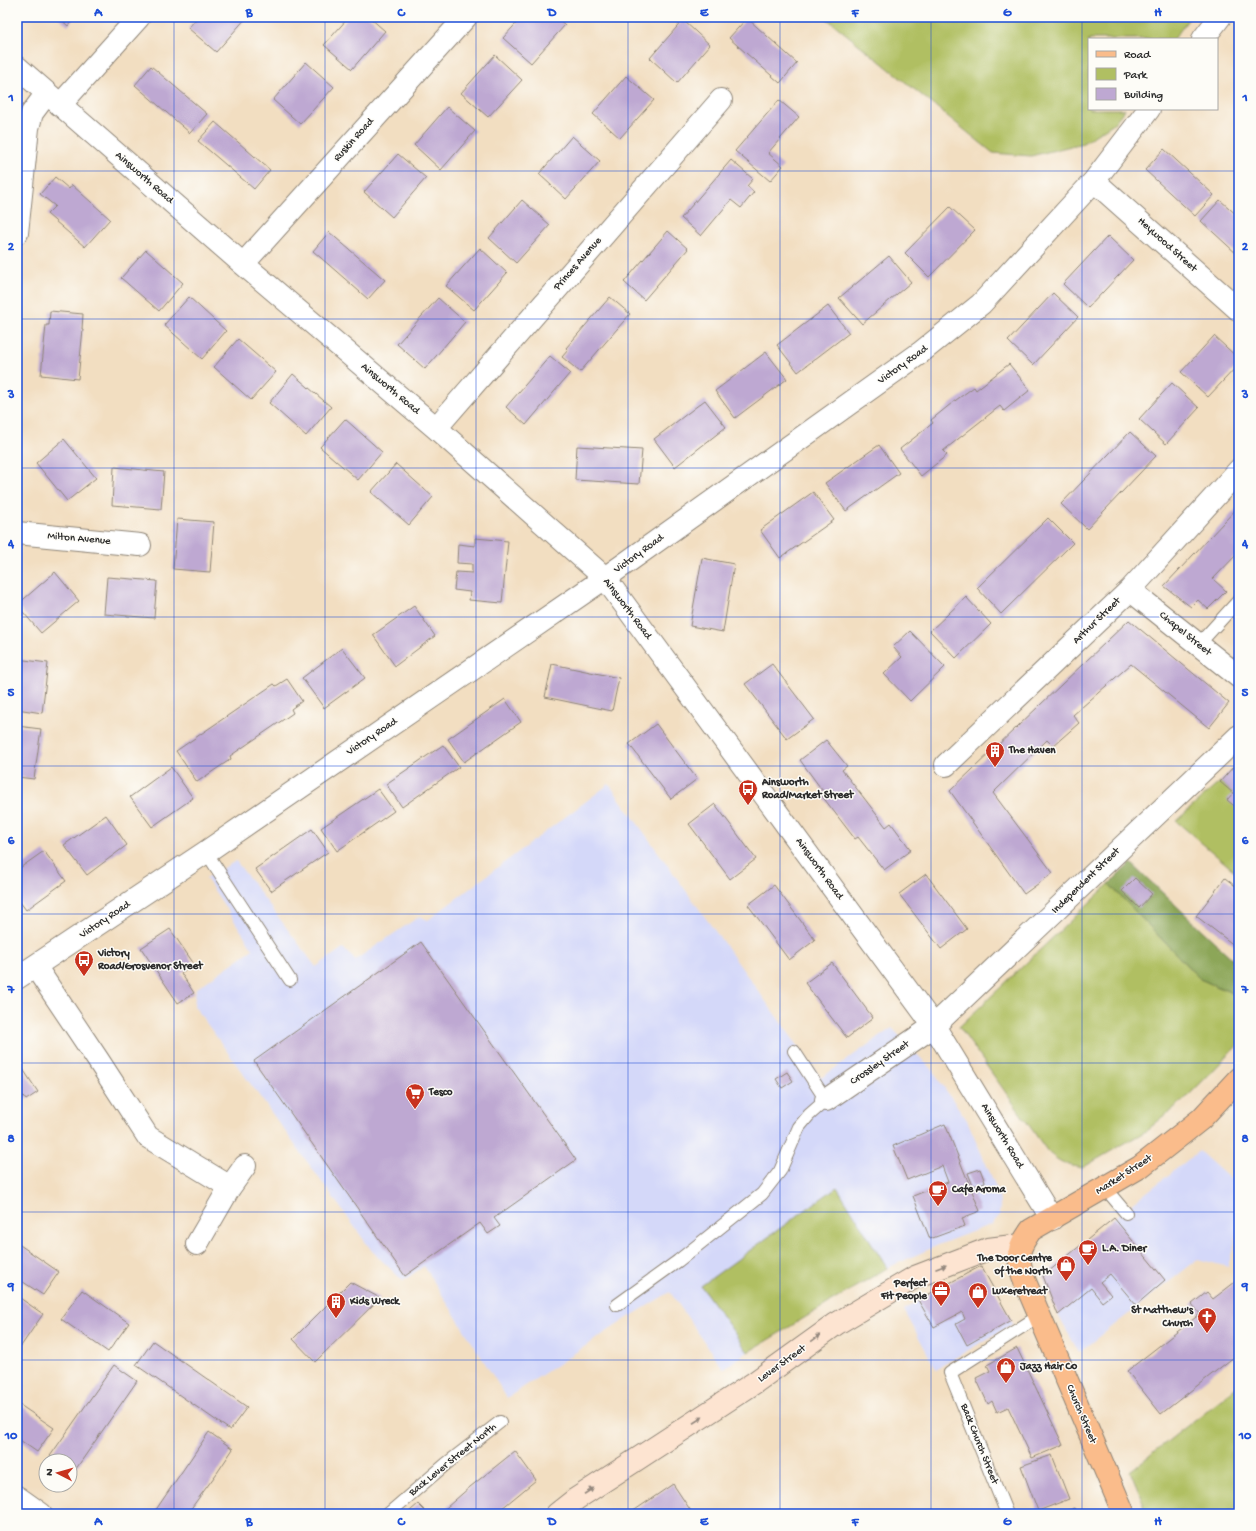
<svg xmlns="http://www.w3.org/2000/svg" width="1256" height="1531" font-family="'Gochi Hand',sans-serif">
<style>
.built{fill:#d4d8f9}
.green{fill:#b0bf62;stroke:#6e7546}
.forest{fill:#8ca658;stroke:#5c6842}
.building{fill:#bea8d2}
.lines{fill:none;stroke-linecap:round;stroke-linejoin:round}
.service-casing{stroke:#8e8476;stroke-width:14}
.minor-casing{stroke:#8e8476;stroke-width:24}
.secondary-casing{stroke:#8e8476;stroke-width:24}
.primary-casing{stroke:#8e8476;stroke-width:24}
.service{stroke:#fff;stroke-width:12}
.minor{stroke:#fff;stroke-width:22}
.secondary{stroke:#fde4d1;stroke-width:22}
.primary{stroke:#fabc8b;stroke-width:22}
.oneway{fill:#94887e}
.grid{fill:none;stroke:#1d4ed8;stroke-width:1;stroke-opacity:0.55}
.labels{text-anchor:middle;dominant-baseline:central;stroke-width:3;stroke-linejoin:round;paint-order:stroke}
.street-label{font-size:11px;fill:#2b2b2b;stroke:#fdfcf7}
.poi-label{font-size:11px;font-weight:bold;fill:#2b2b2b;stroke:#fdfcf7;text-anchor:start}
.neatline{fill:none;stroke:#1d4ed8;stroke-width:1.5}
.grid-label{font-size:13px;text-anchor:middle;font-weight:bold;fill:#1d4ed8}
</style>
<rect width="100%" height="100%" fill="#fdfcf7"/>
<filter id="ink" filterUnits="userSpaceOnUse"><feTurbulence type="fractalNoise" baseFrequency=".025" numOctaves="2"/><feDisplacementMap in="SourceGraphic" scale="8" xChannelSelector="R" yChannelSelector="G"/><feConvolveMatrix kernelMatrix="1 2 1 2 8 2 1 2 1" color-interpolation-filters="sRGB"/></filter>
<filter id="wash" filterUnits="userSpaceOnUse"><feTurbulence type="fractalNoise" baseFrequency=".012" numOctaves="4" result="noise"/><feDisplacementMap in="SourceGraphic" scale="16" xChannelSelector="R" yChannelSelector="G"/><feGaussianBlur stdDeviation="0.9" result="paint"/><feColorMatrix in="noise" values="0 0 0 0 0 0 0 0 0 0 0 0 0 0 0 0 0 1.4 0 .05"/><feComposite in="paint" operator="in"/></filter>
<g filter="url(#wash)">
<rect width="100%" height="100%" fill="#f2dec1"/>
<!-- built -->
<path class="built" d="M 609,784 L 821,1078 L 892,1028 L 931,1069 L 967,1120 L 999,1194 L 1000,1206 L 999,1216 L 992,1224 L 943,1243 L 887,1268 L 837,1187 L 701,1286 L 748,1352 L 723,1369 L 670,1292 L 626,1319 L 507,1398 L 424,1266 L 403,1281 L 372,1251 L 194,1006 L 196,989 L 253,949 L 206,878 L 236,861 L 316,967 L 343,948 L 355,960 L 420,916 L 428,920 Z
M 1199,1151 L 1239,1187 L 1239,1227 L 1228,1267 L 1198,1259 L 1079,1353 L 1058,1315 L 1043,1276 L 1114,1218 Z
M 981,1266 L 1013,1324 L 936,1369 L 904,1310 L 918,1300 Z"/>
<!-- green -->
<path class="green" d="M 825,17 L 1190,17 L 1174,39 L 1089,39 L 1089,109 L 1125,109 L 1114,123 L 1083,143 L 1031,156 L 993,153 Z
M 1220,782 L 1233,793 L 1239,810 L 1239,875 L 1176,821 Z
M 1109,884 L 1200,979 L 1239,996 L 1239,1044 L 1185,1099 L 1146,1131 L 1082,1168 C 1066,1165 1061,1163 1048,1152 L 959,1027 Z
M 837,1187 L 887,1268 L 748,1352 L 701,1286 Z
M 1239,1385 L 1239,1505 L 1227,1514 L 1148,1514 L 1130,1471 Z"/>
<!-- forest -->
<path class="forest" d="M 1131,863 L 1239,965 L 1239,996 L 1200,979 L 1109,884 Z"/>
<g id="blocks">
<!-- building -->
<path class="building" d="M 58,17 L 75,17 L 68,26 Z
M 198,17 L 247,17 L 216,52 L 188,28 Z
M 349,17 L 369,17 L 385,31 L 352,69 L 324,45 Z
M 522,17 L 556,17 L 565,25 L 531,63 L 503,38 Z
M 747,18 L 797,63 L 780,83 L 729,38 Z
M 683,20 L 710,45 L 677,83 L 650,58 Z
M 495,55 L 522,80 L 488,117 L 461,93 Z
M 306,62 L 334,87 L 300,124 L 273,100 Z
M 151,66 L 207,114 L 190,133 L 135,85 Z
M 626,76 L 654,100 L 620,138 L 593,114 Z
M 779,100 L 799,117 L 768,153 L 783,166 L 770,181 L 735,151 Z
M 447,107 L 475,131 L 441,170 L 414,145 Z
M 215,122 L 270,170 L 254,189 L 198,141 Z
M 572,136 L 600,161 L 566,199 L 539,174 Z
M 1164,149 L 1214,195 L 1195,216 L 1145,170 Z
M 398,154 L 426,178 L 392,217 L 364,192 Z
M 731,160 L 753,179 L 747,186 L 754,192 L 741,208 L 731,200 L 701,236 L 681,218 Z
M 55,177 L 69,189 L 72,185 L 110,219 L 85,247 L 47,214 L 55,206 L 40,194 Z
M 522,200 L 550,225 L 516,263 L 489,238 Z
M 1220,200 L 1239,217 L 1239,256 L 1201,221 Z
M 950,207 L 975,230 L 929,277 L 905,253 Z
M 668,231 L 688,249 L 644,300 L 624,282 Z
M 329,232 L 385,280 L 368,299 L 313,251 Z
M 1108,236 L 1133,260 L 1088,308 L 1063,284 Z
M 480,248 L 507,273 L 474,310 L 446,286 Z
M 146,250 L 183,283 L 159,311 L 121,278 Z
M 889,256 L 911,282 L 862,324 L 839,298 Z
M 1053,293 L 1078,317 L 1033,365 L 1008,341 Z
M 189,297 L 226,331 L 202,359 L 164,325 Z
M 610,297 L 630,314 L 580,372 L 562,357 L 568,350 L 566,348 Z
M 438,298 L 465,322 L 425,369 L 397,344 Z
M 828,306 L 849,333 L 798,372 L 777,345 Z
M 50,311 L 83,314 L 82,329 L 83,329 L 78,379 L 41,375 L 46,325 L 49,325 Z
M 1214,336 L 1239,359 L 1239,364 L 1208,397 L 1181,372 Z
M 238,339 L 276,372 L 251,400 L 214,367 Z
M 766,352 L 787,379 L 735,418 L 715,391 Z
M 550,356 L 570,373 L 526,425 L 506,407 Z
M 1009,364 L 1030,390 L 1004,411 L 1000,406 L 972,428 L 943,451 L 947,455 L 921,476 L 900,449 L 933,423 L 931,420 L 952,403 L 974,387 L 976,390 Z
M 293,374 L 331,407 L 306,436 L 269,403 Z
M 1172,383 L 1199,408 L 1166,444 L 1139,419 Z
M 705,400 L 726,427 L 675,467 L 654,439 Z
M 345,419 L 382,452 L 358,480 L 320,447 Z
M 1130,432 L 1156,456 L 1087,529 L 1061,504 Z
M 64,439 L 96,478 L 67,501 L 36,463 Z
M 879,445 L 899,473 L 846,511 L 825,483 Z
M 577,446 L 642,450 L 639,484 L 575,480 Z
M 396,464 L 433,497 L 409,525 L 371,492 Z
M 114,467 L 164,472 L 161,509 L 112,505 Z
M 813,492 L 834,520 L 780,558 L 760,530 Z
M 1239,506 L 1239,552 L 1213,579 L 1226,591 L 1208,609 L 1198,600 L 1191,607 L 1164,586 Z
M 1048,518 L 1073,543 L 1001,614 L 977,588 Z
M 177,519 L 214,522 L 210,572 L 173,569 Z
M 475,538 L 508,541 L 502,603 L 469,600 L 470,592 L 454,590 L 456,572 L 472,573 L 472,564 L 457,563 L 458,544 L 475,546 Z
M 702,558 L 734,564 L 723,632 L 690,626 Z
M 55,572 L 79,601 L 41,633 L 17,605 Z
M 107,577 L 157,581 L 154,618 L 104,614 Z
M 966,597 L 991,624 L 956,658 L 930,631 Z
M 414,606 L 435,636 L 395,666 L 373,635 Z
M 1129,620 L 1229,703 L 1209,728 L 1131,664 L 1073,715 L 1079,723 L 1053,746 L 1047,740 L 993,793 L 1053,873 L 1024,894 L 950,791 Z
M 910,631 L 945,667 L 910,701 L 884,674 L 902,657 L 893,647 Z
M 342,648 L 365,678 L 324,708 L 302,678 Z
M 17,659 L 48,663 L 42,713 L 17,709 Z
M 552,664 L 619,678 L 612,711 L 545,697 Z
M 772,664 L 814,719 L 787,739 L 745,684 Z
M 287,679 L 302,701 L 291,709 L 293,713 L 230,756 L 231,759 L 197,782 L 176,751 L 274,684 L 276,686 Z
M 505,699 L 521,722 L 464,762 L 448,739 Z
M 656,724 L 697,779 L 671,799 L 629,744 Z
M 17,726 L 41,729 L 34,779 L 17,777 Z
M 826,740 L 847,766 L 842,770 L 864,798 L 886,827 L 891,823 L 911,850 L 884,870 L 858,837 L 855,839 L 822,796 L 825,794 L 800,760 Z
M 443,745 L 459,767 L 402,807 L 386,784 Z
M 1239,760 L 1239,810 L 1227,800 L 1233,793 L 1220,782 Z
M 171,767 L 193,798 L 152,827 L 130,797 Z
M 378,789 L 394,811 L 337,851 L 321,828 Z
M 715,804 L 756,859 L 730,879 L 689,824 Z
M 106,815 L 127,845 L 87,875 L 64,845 Z
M 312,829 L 328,852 L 271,891 L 255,869 Z
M 44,851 L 66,881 L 26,910 L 17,898 L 17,870 Z
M 926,874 L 967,929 L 941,949 L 899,894 Z
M 1135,878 L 1152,894 L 1139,908 L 1122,891 Z
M 1225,878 L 1239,889 L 1239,949 L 1196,916 Z
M 774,885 L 815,940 L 789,960 L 748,905 Z
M 170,929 L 194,964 L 181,973 L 194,993 L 178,1003 L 141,948 Z
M 421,942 L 576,1160 L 494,1218 L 500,1226 L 488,1234 L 480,1223 L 405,1276 L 254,1061 Z
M 832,963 L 873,1018 L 847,1038 L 805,983 Z
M 17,1060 L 38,1092 L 26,1100 L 20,1092 L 17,1094 Z
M 787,1072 L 793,1081 L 782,1088 L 776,1079 Z
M 945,1124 L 980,1211 L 962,1218 L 965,1226 L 930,1239 L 913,1196 L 948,1182 L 942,1166 L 907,1180 L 893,1146 Z
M 980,1169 L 985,1182 L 973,1186 L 968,1173 Z
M 1114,1218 L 1165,1280 L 1136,1305 L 1110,1274 L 1100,1282 L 1111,1295 L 1102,1302 L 1091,1288 L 1058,1315 L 1043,1276 Z
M 17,1243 L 59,1272 L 43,1295 L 17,1278 Z
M 981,1266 L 1011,1320 L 967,1345 L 956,1324 L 965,1319 L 962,1312 L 934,1327 L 918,1300 Z
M 1239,1279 L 1239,1353 L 1161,1414 L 1127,1371 L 1200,1314 L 1192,1304 L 1207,1292 L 1213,1299 Z
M 350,1282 L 380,1298 L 315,1362 L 293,1339 Z
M 82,1290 L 129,1323 L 108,1352 L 61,1319 Z
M 20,1298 L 43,1314 L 17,1352 L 17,1302 Z
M 153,1341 L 247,1407 L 230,1430 L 136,1365 Z
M 1017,1348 L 1063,1445 L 1032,1458 L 1008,1407 L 997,1412 L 992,1401 L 988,1404 L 976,1378 L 990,1371 L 987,1365 Z
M 114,1365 L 137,1381 L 71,1476 L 70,1475 L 70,1461 L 51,1461 L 48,1459 Z
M 17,1403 L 54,1428 L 37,1452 L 17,1438 Z
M 209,1432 L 233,1449 L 217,1473 L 187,1514 L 153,1514 Z
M 515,1451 L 536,1480 L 495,1514 L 439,1514 L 470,1487 Z
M 1052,1455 L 1069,1499 L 1038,1511 L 1021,1466 Z
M 673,1484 L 693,1514 L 629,1514 Z
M 418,1504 L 428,1514 L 413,1514 L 410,1511 Z
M 1075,1508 L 1078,1514 L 1060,1514 Z"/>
</g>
</g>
<g filter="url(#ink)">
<use href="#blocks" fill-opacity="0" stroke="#8e8476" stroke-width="1"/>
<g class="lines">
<defs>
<path id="service" d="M 1198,645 L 1239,600
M 206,852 L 290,980
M 1105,1188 L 1126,1213
M 617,1305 L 678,1261 L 762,1194 L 780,1171 L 799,1127 L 809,1115 L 826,1100 L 794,1051
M 388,1514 L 446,1464 L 500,1422
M 1007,1514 L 950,1373 L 1039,1316"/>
<path id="minor" d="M 1203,39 L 1220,17
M 17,67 L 243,264 L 436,428 L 605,578 L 934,1026 L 1052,1219
M 60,105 L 139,17
M 1094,181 L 1239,310
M 17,233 L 28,128 L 32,113 L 47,93
M 243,264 L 466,17
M 436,428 L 721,100
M 17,533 L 140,545
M 1130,590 L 1239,677
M 946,765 L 1130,590 L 1239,470
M 35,966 L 98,1060 L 148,1137 L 230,1187
M 17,978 L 206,852 L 605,578 L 920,353 L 981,304 L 1094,181 L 1149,109
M 826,1100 L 934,1026 L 1239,736
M 197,1244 L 230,1187 L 245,1166
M 17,1497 L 41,1514"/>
<path id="secondary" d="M 557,1514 L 576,1499 L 754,1383 L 836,1324 L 915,1277 L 988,1249 L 1021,1245"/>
<path id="primary" d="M 1124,1514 L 1023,1277 C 1017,1254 1017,1250 1031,1230 L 1140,1167 L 1201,1119 L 1239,1078"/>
</defs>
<!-- service casing -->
<use href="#service" class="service-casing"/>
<!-- minor casing -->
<use href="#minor" class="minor-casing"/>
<!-- secondary casing -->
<use href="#secondary" class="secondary-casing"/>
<!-- primary casing -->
<use href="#primary" class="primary-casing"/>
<!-- service -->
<use href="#service" class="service"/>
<!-- minor -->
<use href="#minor" class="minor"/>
<!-- secondary -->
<use href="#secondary" class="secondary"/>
<!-- primary -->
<use href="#primary" class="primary"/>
</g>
<!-- one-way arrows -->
<defs><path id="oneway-solid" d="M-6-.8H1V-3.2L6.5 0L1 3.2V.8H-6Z"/></defs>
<g class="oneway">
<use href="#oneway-solid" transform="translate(941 1267) rotate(-21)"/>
<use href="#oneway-solid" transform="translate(816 1338) rotate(-36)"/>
<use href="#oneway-solid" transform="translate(698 1420) rotate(-33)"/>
<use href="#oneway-solid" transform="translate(589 1491) rotate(-33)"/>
</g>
</g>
<!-- grid -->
<path class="grid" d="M 174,17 L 174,1514M 325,17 L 325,1514M 476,17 L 476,1514M 628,17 L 628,1514M 780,17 L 780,1514M 931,17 L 931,1514M 1082,17 L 1082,1514M 17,171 L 1239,171M 17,319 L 1239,319M 17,468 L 1239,468M 17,617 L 1239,617M 17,766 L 1239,766M 17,914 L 1239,914M 17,1063 L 1239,1063M 17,1212 L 1239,1212M 17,1360 L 1239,1360"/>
<!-- icons -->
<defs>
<symbol id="building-pin" viewBox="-11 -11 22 30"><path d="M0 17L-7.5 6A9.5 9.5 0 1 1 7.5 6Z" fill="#c8321e" stroke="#fdfcf7"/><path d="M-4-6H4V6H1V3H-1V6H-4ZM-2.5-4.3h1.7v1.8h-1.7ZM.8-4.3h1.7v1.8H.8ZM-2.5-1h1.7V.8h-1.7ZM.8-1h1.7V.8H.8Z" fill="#fff"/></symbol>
<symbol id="bus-pin" viewBox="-11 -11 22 30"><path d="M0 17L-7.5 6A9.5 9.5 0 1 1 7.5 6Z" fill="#c8321e" stroke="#fdfcf7"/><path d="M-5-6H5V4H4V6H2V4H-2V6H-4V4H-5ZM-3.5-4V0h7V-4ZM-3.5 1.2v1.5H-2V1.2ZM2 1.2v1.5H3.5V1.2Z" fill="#fff"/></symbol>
<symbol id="supermarket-pin" viewBox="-11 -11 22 30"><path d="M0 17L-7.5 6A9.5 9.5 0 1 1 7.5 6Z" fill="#c8321e" stroke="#fdfcf7"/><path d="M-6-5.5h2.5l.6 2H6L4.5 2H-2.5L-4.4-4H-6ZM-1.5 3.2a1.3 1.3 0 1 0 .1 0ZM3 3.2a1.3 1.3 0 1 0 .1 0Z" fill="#fff"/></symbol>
<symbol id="cafe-pin" viewBox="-11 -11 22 30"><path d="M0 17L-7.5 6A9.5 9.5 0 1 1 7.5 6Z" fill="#c8321e" stroke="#fdfcf7"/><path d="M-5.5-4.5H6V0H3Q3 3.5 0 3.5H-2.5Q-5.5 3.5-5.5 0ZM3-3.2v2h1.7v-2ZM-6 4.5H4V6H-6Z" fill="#fff"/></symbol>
<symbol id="shop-pin" viewBox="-11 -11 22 30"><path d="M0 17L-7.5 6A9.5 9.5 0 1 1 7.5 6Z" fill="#c8321e" stroke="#fdfcf7"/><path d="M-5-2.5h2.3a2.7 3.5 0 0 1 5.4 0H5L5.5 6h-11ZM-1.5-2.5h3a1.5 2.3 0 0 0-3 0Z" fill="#fff"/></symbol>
<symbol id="office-pin" viewBox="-11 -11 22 30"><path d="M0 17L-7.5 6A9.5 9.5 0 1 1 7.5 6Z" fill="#c8321e" stroke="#fdfcf7"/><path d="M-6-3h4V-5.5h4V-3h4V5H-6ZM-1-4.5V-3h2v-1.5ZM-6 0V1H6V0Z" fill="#fff"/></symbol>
<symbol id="church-pin" viewBox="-11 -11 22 30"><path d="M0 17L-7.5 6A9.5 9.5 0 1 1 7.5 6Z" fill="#c8321e" stroke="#fdfcf7"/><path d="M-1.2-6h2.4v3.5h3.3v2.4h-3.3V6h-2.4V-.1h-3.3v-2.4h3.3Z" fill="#fff"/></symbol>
</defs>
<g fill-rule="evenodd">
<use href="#building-pin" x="984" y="740" width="22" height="30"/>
<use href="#bus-pin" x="737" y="778" width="22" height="30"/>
<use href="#bus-pin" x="73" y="949" width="22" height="30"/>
<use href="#supermarket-pin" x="404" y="1082" width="22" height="30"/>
<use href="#cafe-pin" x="927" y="1179" width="22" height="30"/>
<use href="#cafe-pin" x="1077" y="1238" width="22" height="30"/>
<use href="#shop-pin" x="1055" y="1254" width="22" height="30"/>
<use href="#office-pin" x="930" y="1279" width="22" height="30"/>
<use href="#shop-pin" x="967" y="1281" width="22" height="30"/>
<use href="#building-pin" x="325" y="1291" width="22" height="30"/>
<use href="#church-pin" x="1196" y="1306" width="22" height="30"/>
<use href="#shop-pin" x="995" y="1356" width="22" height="30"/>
</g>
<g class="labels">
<!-- street labels -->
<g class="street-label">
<text transform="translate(354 140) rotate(-48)">Ruskin Road</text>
<text transform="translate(144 178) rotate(41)">Ainsworth Road</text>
<text transform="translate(1167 245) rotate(42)">Heywood Street</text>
<text transform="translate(578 264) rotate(-49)">Princes Avenue</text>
<text transform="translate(903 365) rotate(-36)">Victory Road</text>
<text transform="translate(390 389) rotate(40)">Ainsworth Road</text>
<text transform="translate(79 539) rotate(5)">Milton Avenue</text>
<text transform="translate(639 554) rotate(-36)">Victory Road</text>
<text transform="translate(627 609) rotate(53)">Ainsworth Road</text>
<text transform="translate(1097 621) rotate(-44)">Arthur Street</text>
<text transform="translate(1185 634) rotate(39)">Chapel Street</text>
<text transform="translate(372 737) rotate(-34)">Victory Road</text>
<text transform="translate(819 869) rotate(54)">Ainsworth Road</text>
<text transform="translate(1086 881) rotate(-44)">Independent Street</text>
<text transform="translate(105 920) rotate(-34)">Victory Road</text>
<text transform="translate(880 1063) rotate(-35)">Crossley Street</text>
<text transform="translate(1002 1136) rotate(59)">Ainsworth Road</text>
<text transform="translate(1124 1175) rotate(-33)">Market Street</text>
<text transform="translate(782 1364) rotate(-36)">Lever Street</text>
<text transform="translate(1081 1414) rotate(67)">Church Street</text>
<text transform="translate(979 1444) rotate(68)">Back Church Street</text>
<text transform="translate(453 1460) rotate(-39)">Back Lever Street North</text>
</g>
<!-- poi labels -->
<g class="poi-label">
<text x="1009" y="751">The Haven</text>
<text x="762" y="783">Ainsworth<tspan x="762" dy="13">Road/Market Street</tspan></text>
<text x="98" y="954">Victory<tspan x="98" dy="13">Road/Grosvenor Street</tspan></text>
<text x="429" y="1093">Tesco</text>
<text x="952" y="1190">Cafe Aroma</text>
<text x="1102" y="1249">L.A. Diner</text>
<text x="1052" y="1259" text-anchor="end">The Door Centre<tspan x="1052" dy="13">of the North</tspan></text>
<text x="927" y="1284" text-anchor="end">Perfect<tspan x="927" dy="13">Fit People</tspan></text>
<text x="992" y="1292">Luxeretreat</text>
<text x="350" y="1302">Kids Wreck</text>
<text x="1193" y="1311" text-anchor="end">St Matthew's<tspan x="1193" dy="13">Church</tspan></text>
<text x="1020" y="1367">Jazz Hair Co</text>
</g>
</g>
<!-- margin -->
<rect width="1256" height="1531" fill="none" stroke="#fdfcf7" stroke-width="44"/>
<!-- legend -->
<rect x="1088" y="38" width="130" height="72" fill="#fdfcf7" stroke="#a9a8a5"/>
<rect x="1096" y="51" width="20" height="6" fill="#fabc8b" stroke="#a9a8a5"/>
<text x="1124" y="58" font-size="12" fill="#2b2b2b">Road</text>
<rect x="1096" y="68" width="20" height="12" fill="#b0bf62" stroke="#a9a8a5"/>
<text x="1124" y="78" font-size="12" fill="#2b2b2b">Park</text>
<rect x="1096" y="88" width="20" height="12" fill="#bea8d2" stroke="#a9a8a5"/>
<text x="1124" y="98" font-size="12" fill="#2b2b2b">Building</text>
<!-- north arrow -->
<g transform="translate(58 1473) rotate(276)"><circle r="19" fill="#fdfcf7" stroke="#a9a8a5"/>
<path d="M0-3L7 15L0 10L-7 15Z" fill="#c8321e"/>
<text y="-6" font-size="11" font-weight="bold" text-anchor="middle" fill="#2b2b2b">N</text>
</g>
<rect x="22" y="22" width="1212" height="1487" class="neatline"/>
<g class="grid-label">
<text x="98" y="16">A</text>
<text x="249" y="16">B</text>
<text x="401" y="16">C</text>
<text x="552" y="16">D</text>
<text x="704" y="16">E</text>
<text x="855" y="16">F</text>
<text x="1007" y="16">G</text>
<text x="1158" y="16">H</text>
<text x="11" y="101">1</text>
<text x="1245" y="101">1</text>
<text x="11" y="250">2</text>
<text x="1245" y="250">2</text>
<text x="11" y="398">3</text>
<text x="1245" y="398">3</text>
<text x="11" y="547">4</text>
<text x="1245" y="547">4</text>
<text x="11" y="696">5</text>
<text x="1245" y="696">5</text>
<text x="11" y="844">6</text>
<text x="1245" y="844">6</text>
<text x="11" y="993">7</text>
<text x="1245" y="993">7</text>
<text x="11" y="1142">8</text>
<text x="1245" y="1142">8</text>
<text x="11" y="1290">9</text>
<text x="1245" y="1290">9</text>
<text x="11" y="1439">10</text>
<text x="1245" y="1439">10</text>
<text x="98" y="1525">A</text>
<text x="249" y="1525">B</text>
<text x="401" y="1525">C</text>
<text x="552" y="1525">D</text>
<text x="704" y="1525">E</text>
<text x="855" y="1525">F</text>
<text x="1007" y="1525">G</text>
<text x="1158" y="1525">H</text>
</g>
</svg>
